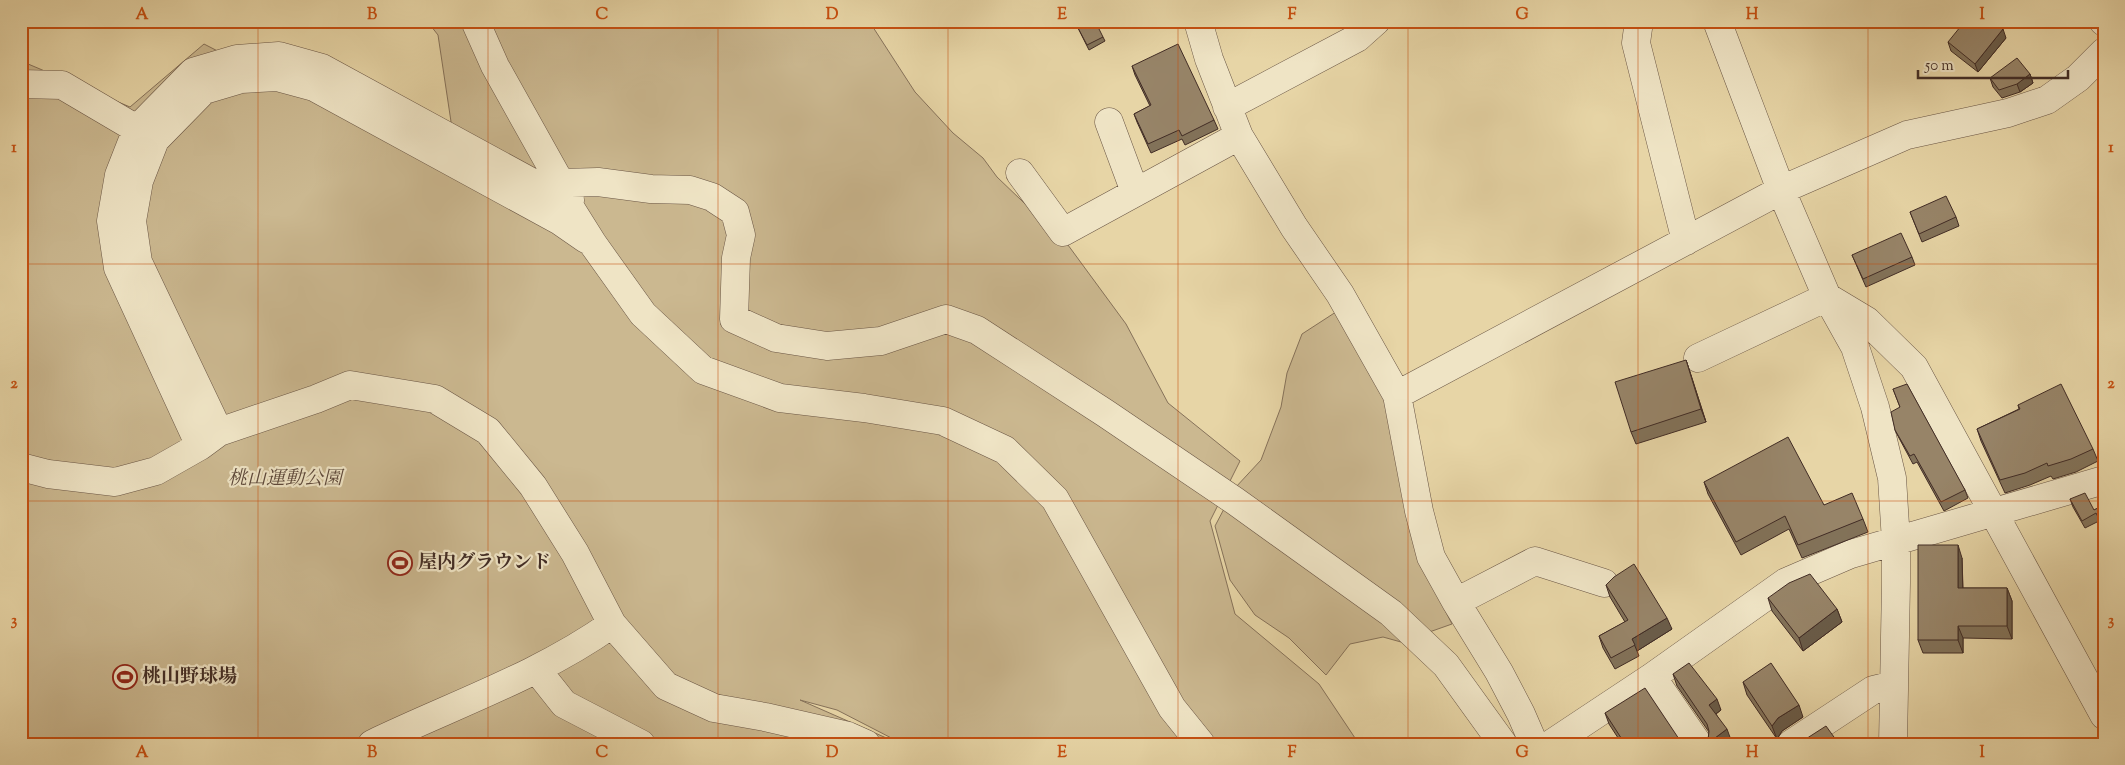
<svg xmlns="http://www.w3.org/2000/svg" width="2125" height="765" font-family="'Sorts Mill Goudy','Noto Serif JP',serif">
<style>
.green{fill:#cbb890;stroke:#86725a}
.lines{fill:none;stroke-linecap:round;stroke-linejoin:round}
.minor-casing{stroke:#6a5645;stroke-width:29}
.minor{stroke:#efe4c5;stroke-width:28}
.wall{fill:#827259;stroke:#412c25}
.shaded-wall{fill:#6a5c49;stroke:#412c25}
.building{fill:#978468;stroke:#412c25}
.grid{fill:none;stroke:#c75011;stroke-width:1;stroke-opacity:0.55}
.labels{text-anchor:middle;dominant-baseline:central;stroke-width:4.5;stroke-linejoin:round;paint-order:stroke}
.park-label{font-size:19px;font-style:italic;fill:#5d483a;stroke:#efe4c5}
.poi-label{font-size:19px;font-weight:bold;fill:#412c25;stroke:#efe4c5;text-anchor:start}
.neatline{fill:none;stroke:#c75011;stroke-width:2}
.grid-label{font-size:16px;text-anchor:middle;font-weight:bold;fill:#c75011}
</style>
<rect width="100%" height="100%" fill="#e7d5a6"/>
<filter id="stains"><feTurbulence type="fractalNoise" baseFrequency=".004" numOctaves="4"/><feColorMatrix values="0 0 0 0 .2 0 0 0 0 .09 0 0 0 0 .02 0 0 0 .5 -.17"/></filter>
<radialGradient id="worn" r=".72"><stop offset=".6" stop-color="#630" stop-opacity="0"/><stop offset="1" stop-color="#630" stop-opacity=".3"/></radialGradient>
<!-- green -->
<path class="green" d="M 427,21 L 869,21 L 915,92 L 953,133 L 983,158 L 997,177 L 1068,245 L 1126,324 L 1168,403 L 1240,461 L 1210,521 L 1235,614 L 1319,684 L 1359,744 L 903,744 L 837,710 L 800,700 L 900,744 L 21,744 L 21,61 L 130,107 L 204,44 L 459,175 L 438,35 Z
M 1339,310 L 1386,399 L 1427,575 L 1452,624 L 1401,642 L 1383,637 L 1350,644 L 1326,675 L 1289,638 L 1255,615 L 1230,580 L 1215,526 L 1235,488 L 1261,460 L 1281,407 L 1287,373 L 1302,334 Z"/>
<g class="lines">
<defs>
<path id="minor" d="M 475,21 L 495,66 L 570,200
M 1198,21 L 1209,59 L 1239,136 L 1294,227 L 1340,294 L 1397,395 L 1419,511 L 1431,557 L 1456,602 L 1499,672 L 1521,714 L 1534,744
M 1639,21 L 1636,43 L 1686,241
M 1717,21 L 1781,190 L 1827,297 L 1855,347 L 1875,407 L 1892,478 L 1896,541 L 1896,583 L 1893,744
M 2103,21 L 2104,22
M 21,84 L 62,85 L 152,138
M 1227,107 L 1357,38 L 1376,21
M 1109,122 L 1135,192
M 1020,173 L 1063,232 L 1239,136
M 562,183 L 598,182 L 651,189 L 690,190 L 712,197 L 735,212 L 741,235 L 736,258 L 734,319 L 776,338 L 827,346 L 881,341 L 946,319 L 977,330 L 1105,413 L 1235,501 L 1391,613 L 1446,665 L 1503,744
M 1698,358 L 1827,297 L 1867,321 L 1914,367 L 2104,715
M 1397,395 L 1781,190 L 1907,135 L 2008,113 L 2047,100 L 2078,78 L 2104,52
M 219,432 L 138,262 L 132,221 L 139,181 L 155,140 L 204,90 L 241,79 L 277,77 L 314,87 L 560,221 L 586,239
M 200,446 L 118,268 L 111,221 L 119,175 L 137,129 L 193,72 L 237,59 L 279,56 L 322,68 L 566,201 L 593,244 L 643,314 L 703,370 L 780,398 L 864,408 L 943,421 L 1005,450 L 1055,499 L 1172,708 L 1201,744
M 21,467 L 48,474 L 115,482 L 156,471 L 200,446 L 219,432 L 316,399 L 350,385 L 435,399 L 488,431 L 533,486 L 575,553 L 612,624 L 666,686 L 714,708 L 765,717 L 848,736 L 866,744
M 1456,602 L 1535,561 L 1604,583
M 537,670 L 564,704 L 641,744
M 1652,677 L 1698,744
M 372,744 C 453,705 539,676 612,624
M 1551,744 L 1652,677 L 1786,582 L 1851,554 L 2104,480
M 1791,744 L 1873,690 L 1893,685"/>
</defs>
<!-- minor casing -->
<use href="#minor" class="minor-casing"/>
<!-- minor -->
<use href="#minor" class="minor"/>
</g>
<!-- wall -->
<path class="wall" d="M 1931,21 L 1947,21 L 1933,25 Z
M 1076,24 L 1103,37 L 1105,41 L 1089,50 Z
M 2006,38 L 1978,72 L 1951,51 L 1948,42 Z
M 1132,66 L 1214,120 L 1218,129 L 1185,145 L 1182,139 L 1151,153 L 1137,122 L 1134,114 L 1150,106 L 1135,75 Z
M 2030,74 L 2033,83 L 2020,92 L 2002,98 L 1993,87 L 1990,78 Z
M 1910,212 L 1956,217 L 1959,226 L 1922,242 Z
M 1852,255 L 1912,257 L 1915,265 L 1866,287 Z
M 1686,360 L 1706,422 L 1636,444 L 1631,432 Z
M 1893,389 L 1965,490 L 1968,498 L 1944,511 L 1917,462 L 1913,464 L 1899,438 L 1895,430 L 1900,407 Z
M 2018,405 L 2093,449 L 2098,461 L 2076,472 L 2053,479 L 2051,476 L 2030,485 L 2005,493 L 1981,441 L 1977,429 L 2019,409 Z
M 1704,482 L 1824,505 L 1863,519 L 1868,532 L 1802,558 L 1789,529 L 1741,555 L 1708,494 Z
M 2070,499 L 2094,510 L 2104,505 L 2104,530 L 2099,521 L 2085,528 L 2073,507 Z
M 1962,558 L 1963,588 L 2007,588 L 2012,601 L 2012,639 L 1963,638 L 1963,653 L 1923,653 L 1918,640 Z
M 1606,585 L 1672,629 L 1637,651 L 1639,656 L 1615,669 L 1603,648 L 1599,636 L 1625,622 L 1610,597 Z
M 1768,598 L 1837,609 L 1842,622 L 1803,651 L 1772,611 Z
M 1673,674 L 1721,710 L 1716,714 L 1731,740 L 1727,744 L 1704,744 L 1708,740 L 1709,732 L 1677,686 Z
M 1743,682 L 1803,717 L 1782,731 L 1777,739 L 1747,695 Z
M 1605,713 L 1681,742 L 1684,744 L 1622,744 L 1609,724 Z"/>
<!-- shaded-wall -->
<path class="shaded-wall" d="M 2003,29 L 2006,38 L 1978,72 L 1975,64 Z
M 2030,74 L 2033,83 L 2020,92 L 2017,84 Z
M 1686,360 L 1690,372 L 1706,422 L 1701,409 Z
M 1958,545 L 1962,558 L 1963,601 L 1958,588 Z
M 2007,588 L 2012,601 L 2012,639 L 2007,626 Z
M 1837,609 L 1842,622 L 1803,651 L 1799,638 Z
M 1667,618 L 1672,629 L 1637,651 L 1632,639 Z
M 1958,626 L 1963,638 L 1963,653 L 1958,640 Z
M 1717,699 L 1721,710 L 1713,716 L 1709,705 Z
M 1799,705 L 1803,717 L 1782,731 L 1777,739 L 1772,726 L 1778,718 Z
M 1727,729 L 1731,740 L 1727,744 L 1707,744 Z"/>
<!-- building -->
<path class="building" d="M 1082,21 L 1095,21 L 1103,37 L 1087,45 L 1076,24 Z
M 1965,21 L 1994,21 L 2003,29 L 1975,64 L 1948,42 Z
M 1178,44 L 1214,120 L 1182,136 L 1179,130 L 1148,144 L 1134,114 L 1151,105 L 1132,66 Z
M 2017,58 L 2030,74 L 2017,84 L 1999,90 L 1990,78 Z
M 1946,196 L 1956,217 L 1919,234 L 1910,212 Z
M 1901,233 L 1912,257 L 1863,279 L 1852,255 Z
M 1686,360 L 1701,409 L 1631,432 L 1615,382 Z
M 1907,384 L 1965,490 L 1941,502 L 1914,454 L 1910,456 L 1895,430 L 1891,412 L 1900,407 L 1893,389 Z
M 2061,384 L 2093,449 L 2071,459 L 2048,466 L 2047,463 L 2025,473 L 2000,480 L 1977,429 L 2020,409 L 2018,405 Z
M 1788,437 L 1824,505 L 1852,493 L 1863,519 L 1798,545 L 1785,516 L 1736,542 L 1704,482 Z
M 2085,493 L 2094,510 L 2104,505 L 2104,529 L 2096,513 L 2082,521 L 2070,499 Z
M 1918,545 L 1958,545 L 1958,588 L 2007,588 L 2007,626 L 1958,626 L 1958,640 L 1918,640 Z
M 1634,564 L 1667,618 L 1632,639 L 1635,645 L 1611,658 L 1599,636 L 1628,620 L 1606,585 L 1614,577 Z
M 1810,574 L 1837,609 L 1799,638 L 1768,598 L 1789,583 Z
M 1689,663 L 1717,699 L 1709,705 L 1727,729 L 1707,744 L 1704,744 L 1708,740 L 1709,731 L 1707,724 L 1673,674 Z
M 1771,663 L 1799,705 L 1778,718 L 1772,726 L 1743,682 Z
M 1645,688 L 1681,742 L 1684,744 L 1625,744 L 1605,713 Z
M 1826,726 L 1839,744 L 1798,744 Z"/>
<!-- grid -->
<path class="grid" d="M 258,21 L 258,744M 488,21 L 488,744M 718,21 L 718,744M 948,21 L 948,744M 1178,21 L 1178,744M 1408,21 L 1408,744M 1638,21 L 1638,744M 1868,21 L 1868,744M 21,264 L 2104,264M 21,501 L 2104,501"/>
<!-- icons -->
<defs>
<symbol id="stadium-ring" viewBox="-11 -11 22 22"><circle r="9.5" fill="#efe4c5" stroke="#8f2418" stroke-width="1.5"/><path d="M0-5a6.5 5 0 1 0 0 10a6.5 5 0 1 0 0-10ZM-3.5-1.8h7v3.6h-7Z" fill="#8f2418"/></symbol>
</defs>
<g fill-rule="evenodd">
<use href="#stadium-ring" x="386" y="549" width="28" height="28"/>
<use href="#stadium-ring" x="111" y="663" width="28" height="28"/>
</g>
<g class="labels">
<!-- park labels -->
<g class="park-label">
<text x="285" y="479">桃山運動公園</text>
</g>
<!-- poi labels -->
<g class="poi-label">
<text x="418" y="563">屋内グラウンド</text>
<text x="142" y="677">桃山野球場</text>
</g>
</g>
<!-- margin -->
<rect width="2125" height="765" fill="none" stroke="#e7d5a6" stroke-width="55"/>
<!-- scale -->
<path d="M1918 70v8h150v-8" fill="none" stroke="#412c25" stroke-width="2.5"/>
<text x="1925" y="70" font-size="15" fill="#412c25" stroke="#efe4c5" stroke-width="4" paint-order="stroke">50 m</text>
<rect x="28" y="28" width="2070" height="710" class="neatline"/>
<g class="grid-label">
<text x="142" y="19">A</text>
<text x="372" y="19">B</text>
<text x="602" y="19">C</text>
<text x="832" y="19">D</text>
<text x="1062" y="19">E</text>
<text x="1292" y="19">F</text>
<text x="1522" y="19">G</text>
<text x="1752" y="19">H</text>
<text x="1982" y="19">I</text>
<text x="14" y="152">1</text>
<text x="2111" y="152">1</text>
<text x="14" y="388">2</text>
<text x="2111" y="388">2</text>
<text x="14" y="625">3</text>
<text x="2111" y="625">3</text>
<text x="142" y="757">A</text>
<text x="372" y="757">B</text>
<text x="602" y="757">C</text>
<text x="832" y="757">D</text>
<text x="1062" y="757">E</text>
<text x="1292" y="757">F</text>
<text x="1522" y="757">G</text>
<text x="1752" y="757">H</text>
<text x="1982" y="757">I</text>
</g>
<rect width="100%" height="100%" filter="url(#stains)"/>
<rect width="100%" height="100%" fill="url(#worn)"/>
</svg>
